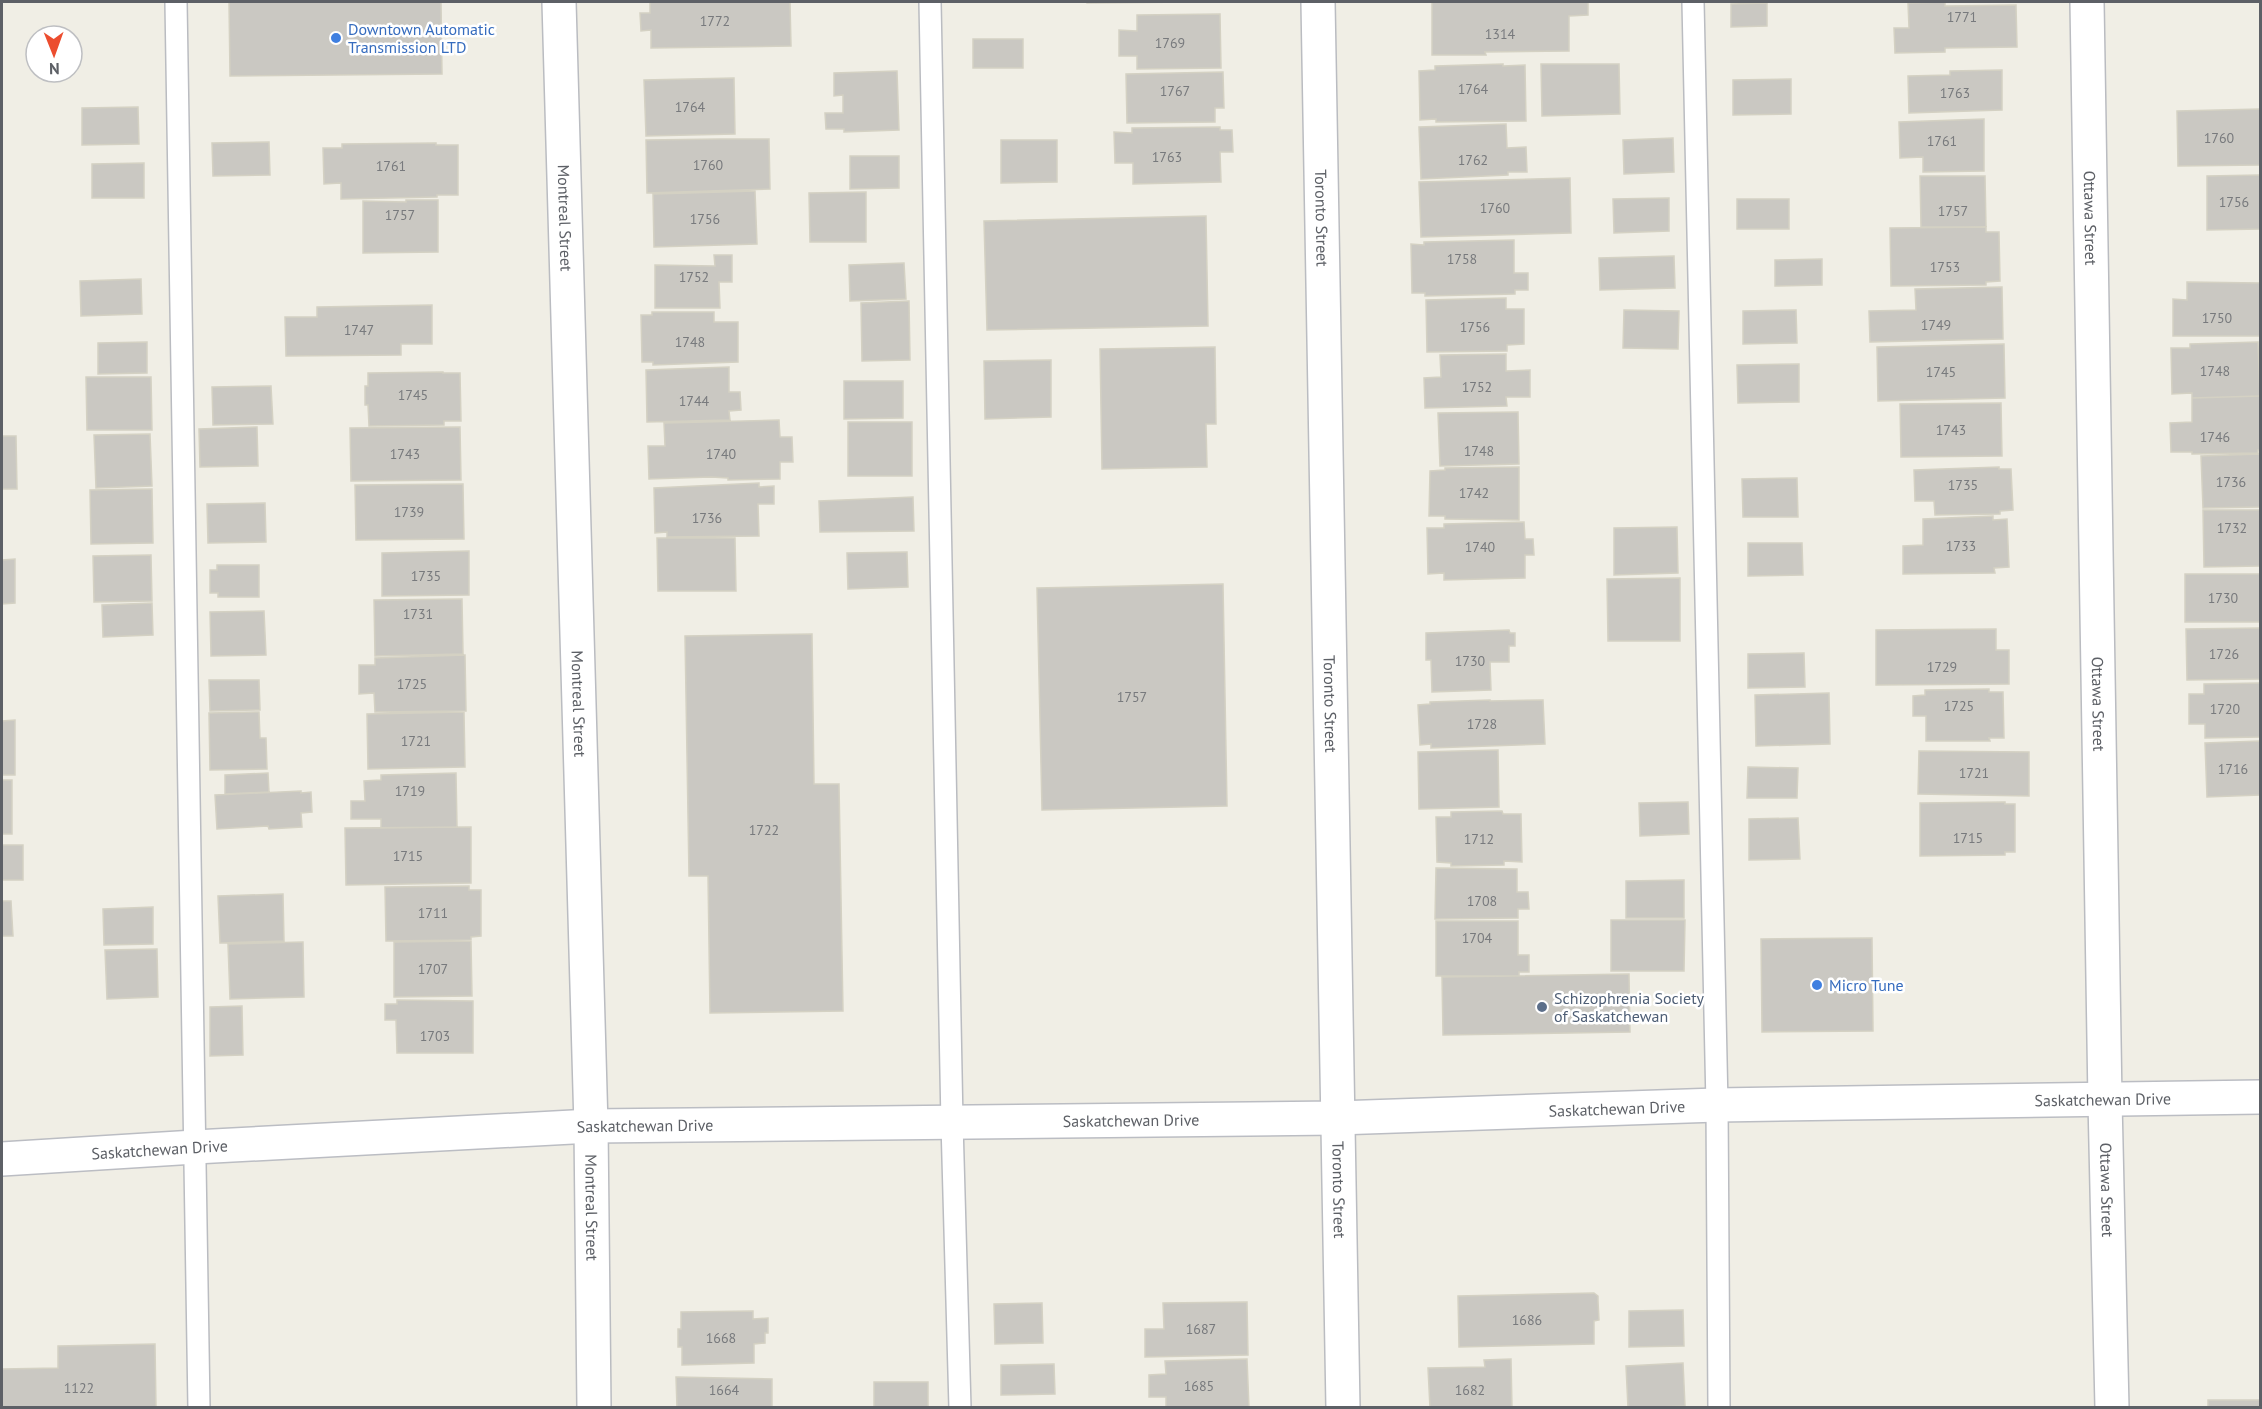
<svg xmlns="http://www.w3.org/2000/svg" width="2262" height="1409" font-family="'PT Sans',sans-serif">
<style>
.building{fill:#cac8c2;stroke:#d4d1c3;stroke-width:1.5}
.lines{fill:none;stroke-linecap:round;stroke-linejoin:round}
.service-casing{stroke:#babcc1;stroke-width:24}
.minor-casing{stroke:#babcc1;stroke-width:36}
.secondary-casing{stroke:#bbbdc3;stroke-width:36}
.service{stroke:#fff;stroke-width:21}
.minor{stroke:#fff;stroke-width:33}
.secondary{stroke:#fff;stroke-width:33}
.shop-dot{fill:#3f7fe0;stroke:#fff;stroke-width:2}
.service-dot{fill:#5c6f8a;stroke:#fff;stroke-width:2}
.labels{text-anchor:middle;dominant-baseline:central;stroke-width:5;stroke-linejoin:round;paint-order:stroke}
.number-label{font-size:14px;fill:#787a7d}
.shop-label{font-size:16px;fill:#366cbe;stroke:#fff;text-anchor:start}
.street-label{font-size:16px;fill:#5d6066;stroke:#fff}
.service-label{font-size:16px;fill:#4e5e75;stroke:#fff;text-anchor:start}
</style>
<rect width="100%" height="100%" fill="#f0eee5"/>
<!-- building -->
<path class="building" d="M 229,2 L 441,2 L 442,74 L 230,76 Z
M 650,2 L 790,2 L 791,46 L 651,48 L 651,30 L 641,31 L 640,13 L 650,13 Z
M 1087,2 L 1193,2 L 1087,3 Z
M 1432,2 L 1588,2 L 1588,15 L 1569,16 L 1569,51 L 1485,52 L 1486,55 L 1432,55 Z
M 1945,2 L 1945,6 L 2016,5 L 2017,47 L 1945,48 L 1945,52 L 1895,53 L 1894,28 L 1909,28 L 1908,3 Z
M 1767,3 L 1767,26 L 1731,27 L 1731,4 Z
M 1220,14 L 1221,68 L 1137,69 L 1137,56 L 1119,56 L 1119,30 L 1137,31 L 1137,15 Z
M 973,39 L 1023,39 L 1023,68 L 973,68 Z
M 1503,64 L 1503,66 L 1525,65 L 1526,121 L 1436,122 L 1436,119 L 1420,120 L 1419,71 L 1435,70 L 1435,66 Z
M 1541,64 L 1619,64 L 1620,114 L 1542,116 Z
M 2002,70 L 2002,110 L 1909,113 L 1908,76 L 1950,75 L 1950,71 Z
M 897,71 L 899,130 L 844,132 L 844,129 L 826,129 L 825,113 L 843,113 L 843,95 L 834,96 L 834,73 Z
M 1223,72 L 1224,108 L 1215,108 L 1215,122 L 1127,123 L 1126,74 Z
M 734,78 L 735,134 L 646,136 L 644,80 Z
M 1791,79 L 1791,114 L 1733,115 L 1733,80 Z
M 138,107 L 139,144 L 82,145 L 82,108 Z
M 2260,109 L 2260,165 L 2178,166 L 2177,111 Z
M 1984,119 L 1984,171 L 1923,172 L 1923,157 L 1900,158 L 1899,122 Z
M 1506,124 L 1507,148 L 1526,147 L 1527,172 L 1508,172 L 1508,175 L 1421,179 L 1419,127 Z
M 1220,127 L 1220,130 L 1232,130 L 1233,152 L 1220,152 L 1221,182 L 1133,184 L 1133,163 L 1115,163 L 1114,132 L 1132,133 L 1132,128 Z
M 1673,138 L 1674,172 L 1624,174 L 1623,140 Z
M 720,139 L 769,139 L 770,189 L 647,193 L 646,140 Z
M 1001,140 L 1057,140 L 1057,182 L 1001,183 Z
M 269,142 L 270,175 L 213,176 L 212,143 Z
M 436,143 L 436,145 L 458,145 L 458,195 L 437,195 L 437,197 L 341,199 L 341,183 L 324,184 L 323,148 L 342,148 L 342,144 Z
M 850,156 L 899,156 L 899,188 L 850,189 Z
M 144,163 L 144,198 L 92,198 L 92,164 Z
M 2260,175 L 2260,229 L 2207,230 L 2207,176 Z
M 1920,176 L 1985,176 L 1986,227 L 1921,227 Z
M 1570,178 L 1571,233 L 1421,237 L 1419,182 Z
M 755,191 L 757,244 L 654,247 L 653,194 Z
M 866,192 L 866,242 L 810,242 L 809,193 Z
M 1669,198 L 1669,231 L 1614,233 L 1613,199 Z
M 1737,199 L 1789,199 L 1789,229 L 1737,229 Z
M 406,200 L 438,200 L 438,252 L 363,253 L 363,201 L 406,202 Z
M 1206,216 L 1208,326 L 987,330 L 984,221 Z
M 1986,227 L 1986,232 L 1999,232 L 2000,281 L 1986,282 L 1986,285 L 1891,286 L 1890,228 Z
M 1514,240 L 1514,273 L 1528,273 L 1528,290 L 1515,290 L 1515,294 L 1425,296 L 1425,293 L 1412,293 L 1411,244 L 1424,245 L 1424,242 Z
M 714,255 L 732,255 L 732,282 L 719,282 L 720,308 L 655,308 L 655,265 L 715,266 Z
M 1674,256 L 1675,288 L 1600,290 L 1599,258 Z
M 1822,259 L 1822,285 L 1775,286 L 1775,260 Z
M 904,263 L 906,299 L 850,301 L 849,265 Z
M 141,279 L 142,314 L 81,316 L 80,281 Z
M 2187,282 L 2260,283 L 2260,336 L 2173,336 L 2173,299 L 2187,300 Z
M 2002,287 L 2003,339 L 1870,342 L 1869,311 L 1916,310 L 1915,289 Z
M 1506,298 L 1506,309 L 1524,309 L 1524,344 L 1507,345 L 1507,351 L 1427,352 L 1426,300 Z
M 909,301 L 910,360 L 862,361 L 861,303 Z
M 432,305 L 432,344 L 401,344 L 401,355 L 286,356 L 285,317 L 317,317 L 317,307 Z
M 1624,310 L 1679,311 L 1678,349 L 1623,348 Z
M 1796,310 L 1797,343 L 1743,344 L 1743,311 Z
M 652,312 L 714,312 L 714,322 L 738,322 L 738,362 L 653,365 L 653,362 L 642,362 L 641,315 L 652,315 Z
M 147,342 L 147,373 L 98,374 L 98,343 Z
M 2258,342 L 2260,396 L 2192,398 L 2192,393 L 2172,394 L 2171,348 L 2190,348 L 2190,344 Z
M 2004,344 L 2005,398 L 1878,401 L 1877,347 Z
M 1215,347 L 1216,424 L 1206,424 L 1207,467 L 1102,469 L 1100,349 Z
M 1506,354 L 1506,371 L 1530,370 L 1530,397 L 1506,397 L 1507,406 L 1425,408 L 1424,378 L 1441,377 L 1440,355 Z
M 1051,360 L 1051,417 L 985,419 L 984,361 Z
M 1799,364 L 1799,402 L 1738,403 L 1737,365 Z
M 729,367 L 729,392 L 740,392 L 741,410 L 729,411 L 730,420 L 647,422 L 646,370 Z
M 443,372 L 443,373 L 460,373 L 461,421 L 444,421 L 444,425 L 369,426 L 368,405 L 365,405 L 365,386 L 368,386 L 368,373 Z
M 86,377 L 151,377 L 152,430 L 87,430 Z
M 844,381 L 903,381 L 903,418 L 844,419 Z
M 271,386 L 273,424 L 213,425 L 212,387 Z
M 2260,396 L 2260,450 L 2258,450 L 2258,453 L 2192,454 L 2192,452 L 2171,452 L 2170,423 L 2192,422 L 2192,398 Z
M 2001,403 L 2002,456 L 1901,457 L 1900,404 Z
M 1518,412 L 1519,464 L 1440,466 L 1438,413 Z
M 779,420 L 780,437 L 792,437 L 793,462 L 780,462 L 780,479 L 728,480 L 728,478 L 711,477 L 649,479 L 648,446 L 665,446 L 664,423 Z
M 848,422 L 912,422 L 912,476 L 848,476 Z
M 257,427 L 258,466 L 200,467 L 199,429 Z
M 460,427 L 461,480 L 351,481 L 350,428 Z
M 150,434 L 152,486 L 96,488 L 94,435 Z
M 2,436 L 16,436 L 17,489 L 2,489 Z
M 2260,454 L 2260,507 L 2203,508 L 2201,456 Z
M 1519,467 L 1519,520 L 1445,519 L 1445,516 L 1429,516 L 1430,471 L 1445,470 L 1445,468 Z
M 1999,467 L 1999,469 L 2011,469 L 2013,510 L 2000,511 L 2000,514 L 1935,515 L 1934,501 L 1915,501 L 1914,470 Z
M 1797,478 L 1798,517 L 1743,517 L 1742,479 Z
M 759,483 L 759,487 L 774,486 L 774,504 L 758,504 L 759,536 L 667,537 L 667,532 L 655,533 L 654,488 Z
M 463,484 L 464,539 L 356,540 L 355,485 Z
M 152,489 L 153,543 L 91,544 L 90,490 Z
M 913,497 L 914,531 L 820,532 L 819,501 Z
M 265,503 L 266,542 L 208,543 L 207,504 Z
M 2203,510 L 2260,510 L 2260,566 L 2204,567 Z
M 1993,516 L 1993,520 L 2007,519 L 2009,567 L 1994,568 L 1995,573 L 1903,574 L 1903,546 L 1923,545 L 1923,519 Z
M 1524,522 L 1525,539 L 1533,539 L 1534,555 L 1525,555 L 1525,578 L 1444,580 L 1444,573 L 1428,574 L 1427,528 L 1444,528 L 1444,524 Z
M 1677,527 L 1678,573 L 1614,575 L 1614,528 Z
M 657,538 L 735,538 L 736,591 L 658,591 Z
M 1748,543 L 1802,543 L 1803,575 L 1748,576 Z
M 469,551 L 469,595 L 382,596 L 382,553 Z
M 907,552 L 908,587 L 848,589 L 847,553 Z
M 151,555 L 152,601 L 94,602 L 93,556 Z
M 15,559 L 15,603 L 2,604 L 2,560 Z
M 217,565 L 259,565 L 259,597 L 218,597 L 218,593 L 210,593 L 210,570 L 217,570 Z
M 2185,574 L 2260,574 L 2260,622 L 2185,622 Z
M 1680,578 L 1680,641 L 1608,641 L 1607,579 Z
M 1223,584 L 1227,806 L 1042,810 L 1037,588 Z
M 462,599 L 463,654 L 375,656 L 374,600 Z
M 152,603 L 153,635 L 103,637 L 102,605 Z
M 264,611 L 266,655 L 211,656 L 210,612 Z
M 2260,628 L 2260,679 L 2187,680 L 2186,629 Z
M 1996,629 L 1996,650 L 2009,650 L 2009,684 L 1876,685 L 1876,630 Z
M 1509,630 L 1510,633 L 1515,633 L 1515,646 L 1509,646 L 1509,662 L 1490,662 L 1491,690 L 1432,692 L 1431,660 L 1426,660 L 1426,633 Z
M 812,634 L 814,784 L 839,784 L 843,1011 L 710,1013 L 708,876 L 689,876 L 685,636 Z
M 1804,653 L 1805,687 L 1748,688 L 1748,654 Z
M 465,655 L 466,711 L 375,712 L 374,693 L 359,694 L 359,665 L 375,665 L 375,658 Z
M 209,680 L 259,680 L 260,710 L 210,711 Z
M 2260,683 L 2260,737 L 2205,738 L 2205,724 L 2189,724 L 2189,694 L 2204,694 L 2204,684 Z
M 1989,689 L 1989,692 L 2003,692 L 2004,738 L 1989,738 L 1990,741 L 1926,741 L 1926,716 L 1913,716 L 1913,696 L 1925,695 L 1925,690 Z
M 1829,693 L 1830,744 L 1756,746 L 1755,695 Z
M 1490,700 L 1490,701 L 1543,700 L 1545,744 L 1431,748 L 1431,744 L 1420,745 L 1418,705 L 1430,704 L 1430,702 Z
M 259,712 L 260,738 L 266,738 L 267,769 L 210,770 L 209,713 Z
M 464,712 L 465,767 L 368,769 L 367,714 Z
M 15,720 L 15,775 L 2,775 L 2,721 Z
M 2260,741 L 2260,795 L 2207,797 L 2205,743 Z
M 1498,750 L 1499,807 L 1419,809 L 1418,752 Z
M 1919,751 L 2029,752 L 2029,796 L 1918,794 Z
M 1748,767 L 1798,768 L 1797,798 L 1747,798 Z
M 268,773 L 269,792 L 225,794 L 225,775 Z
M 456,773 L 457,827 L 381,828 L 381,819 L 351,819 L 351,801 L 365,801 L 364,781 L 381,780 L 381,775 Z
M 2,780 L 12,780 L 12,834 L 2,834 Z
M 301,791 L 301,793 L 311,792 L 312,812 L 301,813 L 302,827 L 269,829 L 268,826 L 217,829 L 215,795 Z
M 1688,802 L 1689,834 L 1640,836 L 1639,803 Z
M 2005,802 L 2005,804 L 2015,804 L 2015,852 L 2005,852 L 2005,855 L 1920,856 L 1920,803 Z
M 1502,811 L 1503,814 L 1521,814 L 1522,862 L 1504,861 L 1504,865 L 1451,866 L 1451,863 L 1437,862 L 1436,817 L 1451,817 L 1451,812 Z
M 1798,818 L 1800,859 L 1749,860 L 1749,819 Z
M 471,827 L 471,883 L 346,885 L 345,828 Z
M 2,845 L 23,845 L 23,880 L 2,880 Z
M 1436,868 L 1517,869 L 1517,892 L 1528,892 L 1529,909 L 1518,909 L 1518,918 L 1435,919 Z
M 1684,880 L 1684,918 L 1626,918 L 1626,881 Z
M 469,886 L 469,890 L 481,890 L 481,936 L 471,937 L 471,940 L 386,941 L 385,887 Z
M 283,894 L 284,941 L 220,943 L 218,896 Z
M 2,901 L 11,901 L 13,936 L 2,936 Z
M 153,907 L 153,944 L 104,945 L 103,909 Z
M 1611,920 L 1685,920 L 1684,971 L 1611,971 Z
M 1436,921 L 1518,921 L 1518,955 L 1529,955 L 1529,972 L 1519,972 L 1519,976 L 1436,976 Z
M 1872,938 L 1873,1031 L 1762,1032 L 1761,939 Z
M 471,941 L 472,996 L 394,997 L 394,942 Z
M 303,942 L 304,997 L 230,999 L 228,944 Z
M 157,949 L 158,997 L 107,999 L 105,950 Z
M 1629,974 L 1630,1032 L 1443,1035 L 1442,977 Z
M 397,1000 L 473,1001 L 473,1053 L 397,1053 L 396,1020 L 385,1020 L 385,1004 L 397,1004 Z
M 242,1006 L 243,1055 L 210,1056 L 210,1007 Z
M 1594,1293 L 1598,1296 L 1598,1301 L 1599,1320 L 1594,1321 L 1594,1344 L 1459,1347 L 1458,1296 Z
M 1247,1302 L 1248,1355 L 1145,1357 L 1145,1329 L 1164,1329 L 1163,1303 Z
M 1042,1303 L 1043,1343 L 995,1344 L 994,1304 Z
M 1683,1310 L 1684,1346 L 1629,1347 L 1629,1311 Z
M 753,1311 L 753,1319 L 768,1318 L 768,1333 L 765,1333 L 765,1343 L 754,1344 L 754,1363 L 682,1365 L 682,1347 L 678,1347 L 678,1329 L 681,1329 L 681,1312 Z
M 155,1344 L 156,1408 L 2,1408 L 2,1369 L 58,1368 L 58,1346 Z
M 1247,1359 L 1249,1408 L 1166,1408 L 1166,1397 L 1149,1397 L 1149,1375 L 1166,1374 L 1165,1361 Z
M 1511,1359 L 1512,1408 L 1430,1408 L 1428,1368 L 1485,1367 L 1484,1360 Z
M 1683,1363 L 1685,1406 L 1628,1408 L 1626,1366 Z
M 1054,1364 L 1055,1394 L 1001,1395 L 1001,1365 Z
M 676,1377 L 772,1379 L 772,1408 L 677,1408 Z
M 874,1382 L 928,1382 L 928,1408 L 874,1408 Z
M 2208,1400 L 2260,1400 L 2260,1408 L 2208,1408 Z"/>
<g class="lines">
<defs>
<path id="service" d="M 176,2 L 199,1408
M 930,2 L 952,1123 L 960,1408
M 1693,2 L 1717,1105 L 1719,1408"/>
<g id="minor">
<path id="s1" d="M 559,2 L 591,1126 L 594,1408"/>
<path id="s2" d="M 1318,2 L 1343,1408"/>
<path id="s3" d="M 2087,2 L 2105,1101 L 2112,1408"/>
</g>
<g id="secondary">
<path id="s4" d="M 2,1159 L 195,1147 L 591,1126 L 1337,1118 L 1717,1105 L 2260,1097"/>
</g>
</defs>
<!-- service casing -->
<use href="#service" class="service-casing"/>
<!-- minor casing -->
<use href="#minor" class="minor-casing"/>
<!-- secondary casing -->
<use href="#secondary" class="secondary-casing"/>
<!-- service -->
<use href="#service" class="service"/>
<!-- minor -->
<use href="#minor" class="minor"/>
<!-- secondary -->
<use href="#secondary" class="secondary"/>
</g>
<!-- markers -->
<g class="shop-dot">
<circle cx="336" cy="38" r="6"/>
<circle cx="1817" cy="985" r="6"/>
</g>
<circle class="service-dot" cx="1542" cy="1007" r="6"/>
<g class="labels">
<!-- number labels -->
<g class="number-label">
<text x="1962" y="17">1771</text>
<text x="715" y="21">1772</text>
<text x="1500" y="34">1314</text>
<text x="1170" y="43">1769</text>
<text x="1473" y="89">1764</text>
<text x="1175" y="91">1767</text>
<text x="1955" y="93">1763</text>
<text x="690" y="107">1764</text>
<text x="2219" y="138">1760</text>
<text x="1942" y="141">1761</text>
<text x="1167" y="157">1763</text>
<text x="1473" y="160">1762</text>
<text x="708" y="165">1760</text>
<text x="391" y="166">1761</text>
<text x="2234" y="202">1756</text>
<text x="1495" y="208">1760</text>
<text x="1953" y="211">1757</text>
<text x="400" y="215">1757</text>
<text x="705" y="219">1756</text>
<text x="1462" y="259">1758</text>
<text x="1945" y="267">1753</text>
<text x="694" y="277">1752</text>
<text x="2217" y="318">1750</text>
<text x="1936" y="325">1749</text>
<text x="1475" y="327">1756</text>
<text x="359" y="330">1747</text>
<text x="690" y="342">1748</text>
<text x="2215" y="371">1748</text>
<text x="1941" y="372">1745</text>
<text x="1477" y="387">1752</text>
<text x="413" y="395">1745</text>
<text x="694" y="401">1744</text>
<text x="1951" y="430">1743</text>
<text x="2215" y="437">1746</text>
<text x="1479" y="451">1748</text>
<text x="405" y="454">1743</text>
<text x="721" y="454">1740</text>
<text x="2231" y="482">1736</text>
<text x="1963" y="485">1735</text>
<text x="1474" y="493">1742</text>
<text x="409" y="512">1739</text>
<text x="707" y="518">1736</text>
<text x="2232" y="528">1732</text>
<text x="1961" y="546">1733</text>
<text x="1480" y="547">1740</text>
<text x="426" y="576">1735</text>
<text x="2223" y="598">1730</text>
<text x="418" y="614">1731</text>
<text x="2224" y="654">1726</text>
<text x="1470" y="661">1730</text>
<text x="1942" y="667">1729</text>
<text x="412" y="684">1725</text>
<text x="1132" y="697">1757</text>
<text x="1959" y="706">1725</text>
<text x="2225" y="709">1720</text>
<text x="1482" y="724">1728</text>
<text x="416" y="741">1721</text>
<text x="2233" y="769">1716</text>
<text x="1974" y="773">1721</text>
<text x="410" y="791">1719</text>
<text x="764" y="830">1722</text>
<text x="1968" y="838">1715</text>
<text x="1479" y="839">1712</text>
<text x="408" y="856">1715</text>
<text x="1482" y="901">1708</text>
<text x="433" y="913">1711</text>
<text x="1477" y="938">1704</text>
<text x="433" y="969">1707</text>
<text x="435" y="1036">1703</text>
<text x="1527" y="1320">1686</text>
<text x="1201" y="1329">1687</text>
<text x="721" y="1338">1668</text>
<text x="1199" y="1386">1685</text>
<text x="79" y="1388">1122</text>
<text x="724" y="1390">1664</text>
<text x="1470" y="1390">1682</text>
</g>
<!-- shop labels -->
<g class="shop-label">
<text x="348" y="29">Downtown Automatic<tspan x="348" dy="18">Transmission LTD</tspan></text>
<text x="1829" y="985">Micro Tune</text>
</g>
<!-- street labels -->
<g class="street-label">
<text stroke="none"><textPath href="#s1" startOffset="216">Montreal Street</textPath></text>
<text stroke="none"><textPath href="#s2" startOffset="216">Toronto Street</textPath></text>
<text stroke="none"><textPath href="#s3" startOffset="216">Ottawa Street</textPath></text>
<text stroke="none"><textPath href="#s1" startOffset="702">Montreal Street</textPath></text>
<text stroke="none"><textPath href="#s2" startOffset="702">Toronto Street</textPath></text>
<text stroke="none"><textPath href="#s3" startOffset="702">Ottawa Street</textPath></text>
<text stroke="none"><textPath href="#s4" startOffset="2102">Saskatchewan Drive</textPath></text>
<text stroke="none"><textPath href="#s4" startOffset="1616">Saskatchewan Drive</textPath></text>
<text stroke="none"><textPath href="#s4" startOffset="1130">Saskatchewan Drive</textPath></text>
<text stroke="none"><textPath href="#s4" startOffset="644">Saskatchewan Drive</textPath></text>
<text stroke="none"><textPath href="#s4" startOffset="158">Saskatchewan Drive</textPath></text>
<text stroke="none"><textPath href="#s2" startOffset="1188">Toronto Street</textPath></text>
<text stroke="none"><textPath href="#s3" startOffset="1188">Ottawa Street</textPath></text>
<text stroke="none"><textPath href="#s1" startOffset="1206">Montreal Street</textPath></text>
</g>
<!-- service labels -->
<g class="service-label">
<text x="1554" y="998">Schizophrenia Society<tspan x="1554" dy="18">of Saskatchewan</tspan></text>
</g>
</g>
<!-- border -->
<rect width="2262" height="1409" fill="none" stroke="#5d6066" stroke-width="6"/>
<!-- north arrow -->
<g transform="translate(54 54) rotate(179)"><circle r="28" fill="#ffffff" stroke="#bebfc2" stroke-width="1.5"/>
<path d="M0-4.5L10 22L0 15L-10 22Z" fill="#ec4d2f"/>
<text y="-9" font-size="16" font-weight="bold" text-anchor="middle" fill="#5d6066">N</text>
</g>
</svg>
